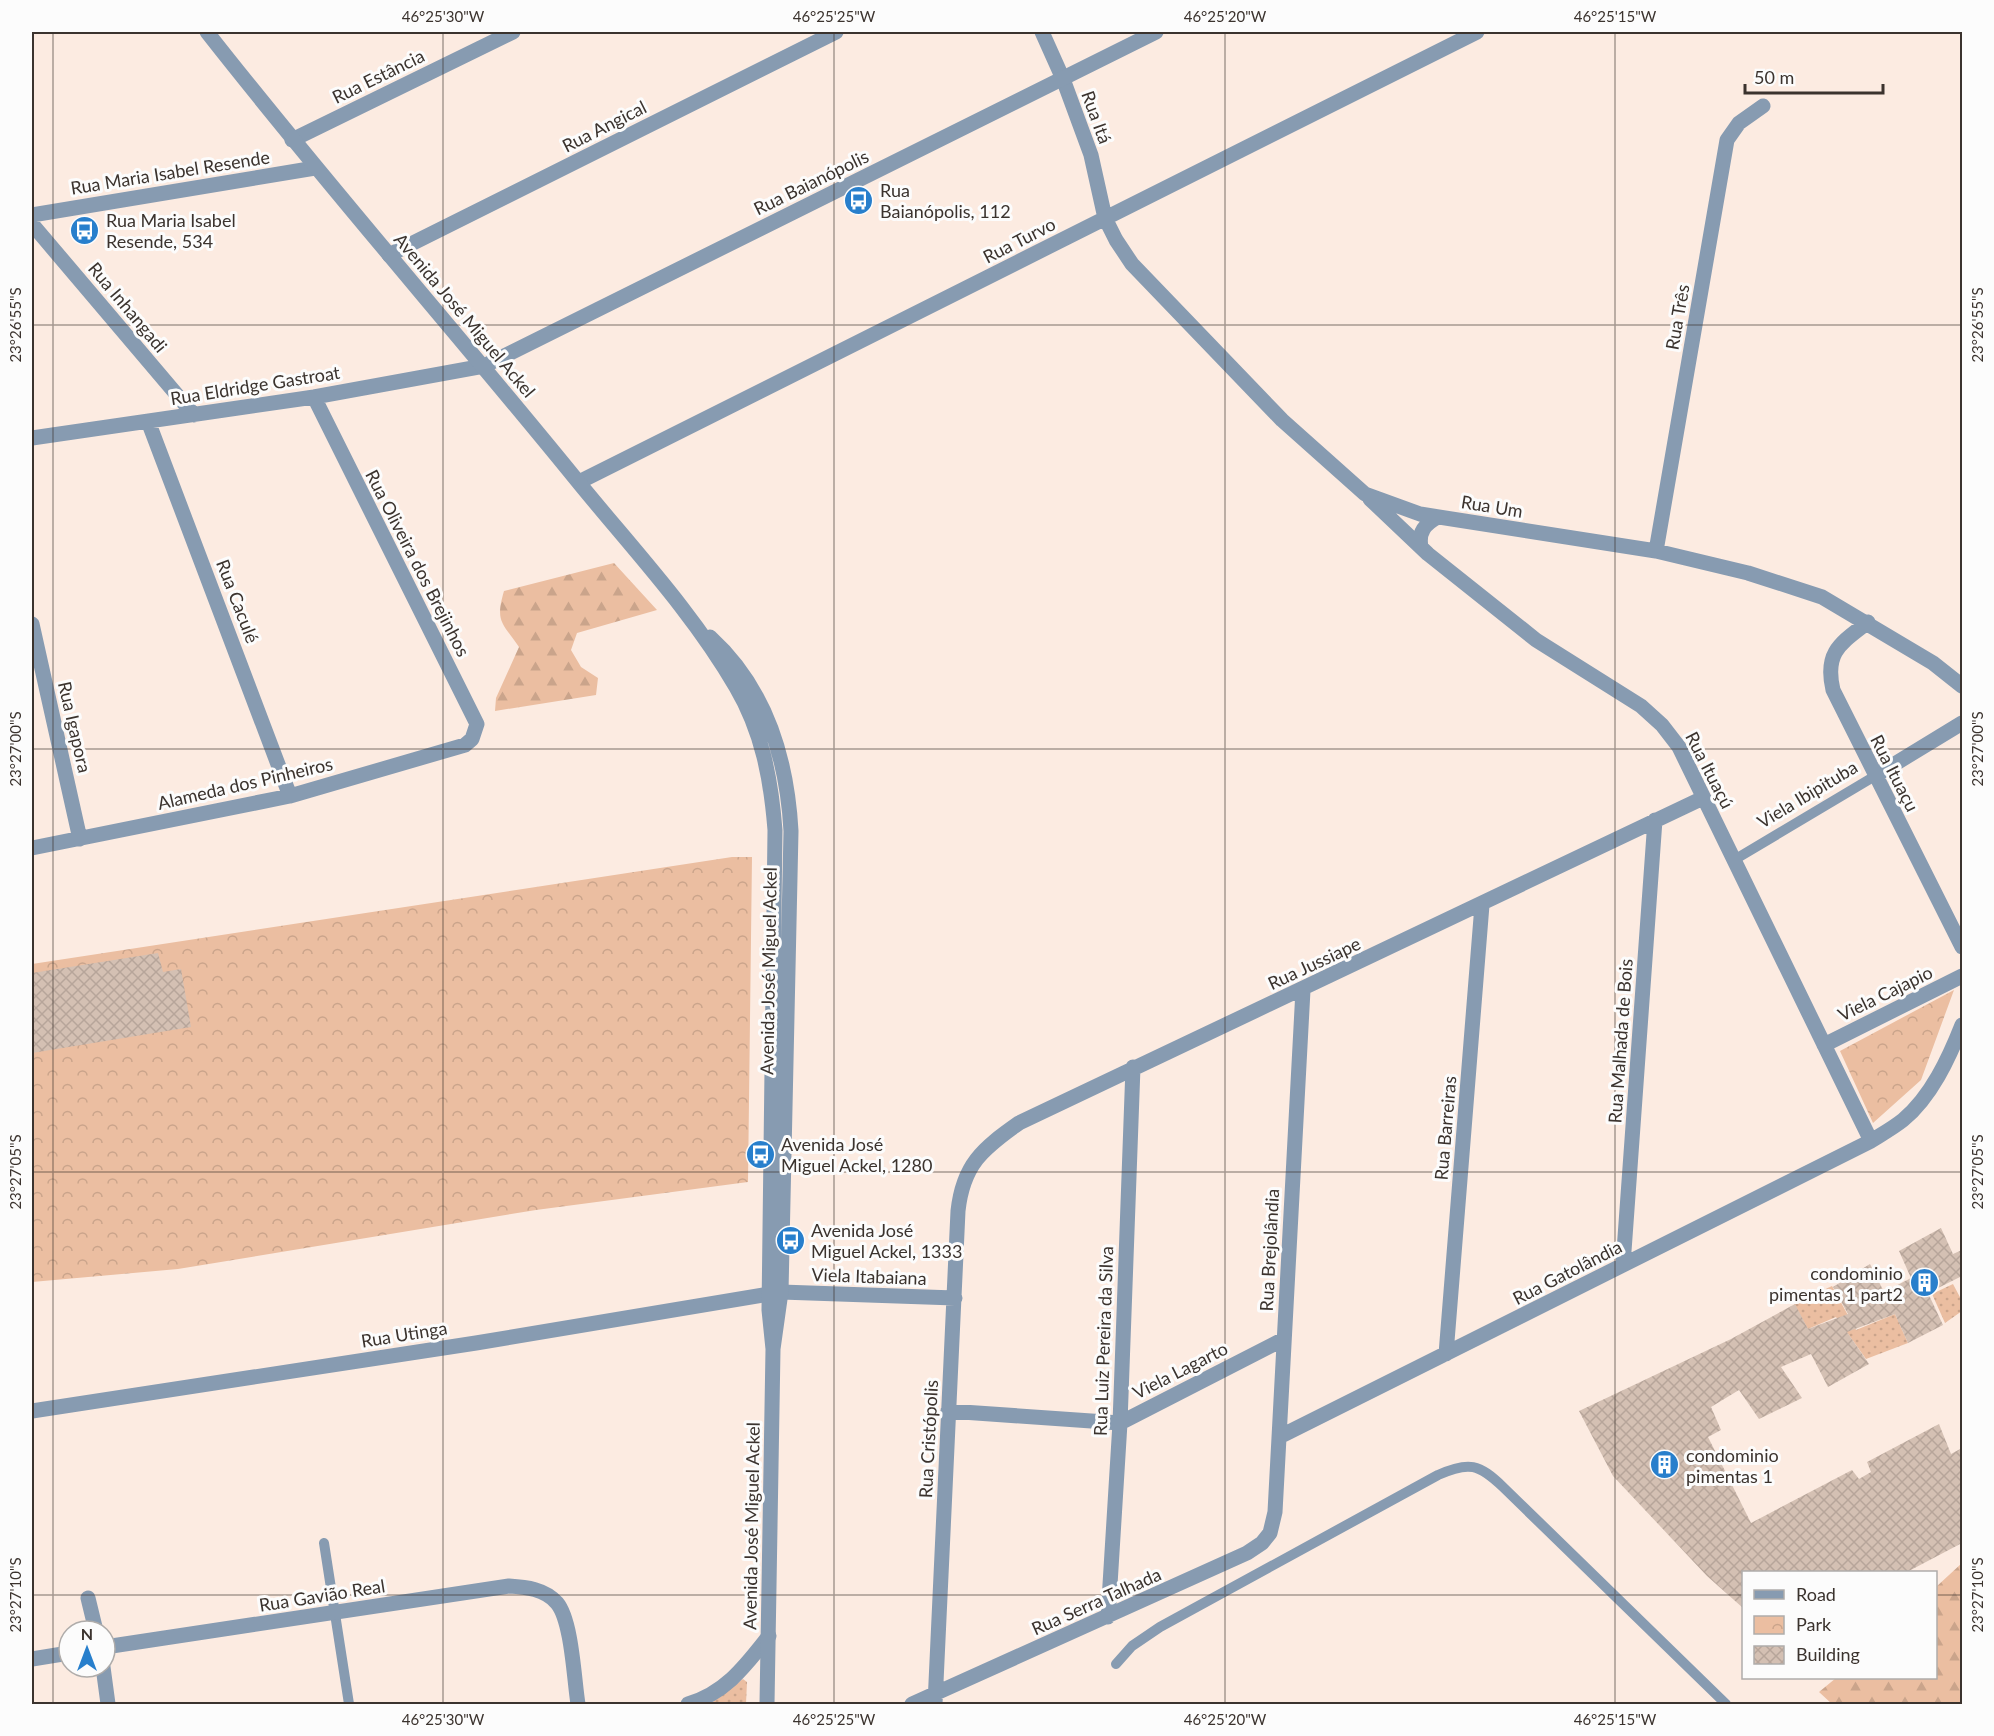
<svg xmlns="http://www.w3.org/2000/svg" width="1994" height="1736" font-family="Lato,sans-serif">
<style>
.grass{fill:url(#grass-dots)}
.forest{fill:url(#forest-firs)}
.park{fill:url(#park-crowns)}
.building{fill:url(#building-cross-hatch)}
.lines{fill:none;stroke-linecap:round;stroke-linejoin:round}
.service{stroke:#879bb1;stroke-width:10}
.minor{stroke:#879bb1;stroke-width:15}
.tertiary{stroke:#879bb1;stroke-width:15}
.ticks{fill:none;stroke:#3b332e;stroke-width:1.5;stroke-opacity:0.45}
.labels{text-anchor:middle;dominant-baseline:central;stroke-width:6;stroke-linejoin:round;paint-order:stroke}
.street-label{font-size:18px;fill:#3b332e;stroke:#fcfcfc}
.poi-label{font-size:18px;fill:#3b332e;stroke:#fcfcfc;text-anchor:start}
.neatline{fill:none;stroke:#3b332e;stroke-width:2}
.ticks-label{font-size:15px;text-anchor:middle;fill:#3b332e}
</style>
<defs>
<pattern id="grass-dots" width="8" height="8" patternUnits="userSpaceOnUse" patternTransform="scale(1.5)"><rect width="8" height="8" fill="#ebbea1"/><path d="M2 2h.1M6 6h.1" fill="none" stroke="#caa48b" stroke-width="1.8" stroke-linecap="round"/></pattern>
<pattern id="forest-firs" width="22" height="20" patternUnits="userSpaceOnUse" patternTransform="scale(1.5)"><rect width="22" height="20" fill="#ebbea1"/><path d="M5 1l3.5 6h-7zM16 11l3.5 6h-7z" fill="#caa48b"/></pattern>
<pattern id="park-crowns" width="20" height="18" patternUnits="userSpaceOnUse" patternTransform="scale(1.5)"><rect width="20" height="18" fill="#ebbea1"/><path d="M2 6a3 3 0 1 1 6 0M12 15a3 3 0 1 1 6 0" fill="none" stroke="#caa48b"/></pattern>
<pattern id="building-cross-hatch" width="8" height="8" patternUnits="userSpaceOnUse" patternTransform="scale(1.5)"><rect width="8" height="8" fill="#d4c0b3"/><path d="M0 0l8 8M0 8l8-8" fill="none" stroke="#b7a59a"/></pattern>
</defs>
<rect width="100%" height="100%" fill="#fcebe1"/>
<!-- grass -->
<path class="grass" d="M 1953,1284 L 1962,1301 L 1962,1311 L 1945,1323 L 1932,1294 Z
M 1832,1286 L 1856,1330 L 1895,1314 L 1908,1343 L 1866,1359 L 1836,1317 L 1808,1329 L 1794,1304 Z
M 743,1679 L 747,1682 L 746,1704 L 710,1704 Z"/>
<!-- forest -->
<path class="forest" d="M 614,563 L 657,610 L 577,633 L 571,650 L 581,667 L 598,678 L 596,695 L 495,711 L 496,698 L 519,647 C 502,622 495,622 504,591 Z
M 1962,1563 L 1962,1704 L 1832,1704 L 1819,1692 L 1836,1678 L 1936,1678 L 1936,1587 Z"/>
<!-- park -->
<path class="park" d="M 732,857 L 752,857 L 748,1182 L 536,1210 L 178,1269 L 32,1282 L 32,964 Z
M 1954,990 L 1921,1080 L 1873,1123 L 1840,1051 Z"/>
<!-- building -->
<path class="building" d="M 158,953 L 163,972 L 181,969 L 191,1027 L 32,1053 L 32,973 Z
M 1941,1228 L 1953,1254 L 1962,1250 L 1962,1276 L 1928,1293 L 1943,1325 L 1908,1343 L 1895,1314 L 1847,1332 L 1869,1364 L 1828,1387 L 1811,1354 L 1781,1367 L 1802,1398 L 1759,1419 L 1739,1390 L 1711,1407 L 1721,1430 L 1708,1437 L 1751,1523 L 1852,1470 L 1859,1479 L 1871,1472 L 1867,1462 L 1939,1424 L 1951,1454 L 1962,1448 L 1962,1543 L 1907,1572 L 1743,1572 L 1743,1608 L 1707,1576 L 1613,1476 L 1579,1411 L 1731,1339 L 1795,1304 L 1808,1329 L 1848,1314 L 1833,1287 L 1870,1264 L 1884,1292 L 1911,1278 L 1899,1251 Z"/>
<g class="lines">
<!-- service -->
<path class="service" d="M 1734,860 L 1875,776
M 324,1543 L 349,1704
M 1116,1664 L 1132,1646 L 1160,1627 L 1438,1475 C 1469,1461 1479,1464 1503,1487 L 1726,1704"/>
<!-- minor -->
<path class="minor" d="M 1042,32 L 1063,79 L 1091,155 L 1105,218 L 1116,240 L 1132,264 L 1282,420 L 1365,494 L 1420,514 L 1656,551 L 1748,573 L 1822,597 L 1933,663 L 1962,686
M 292,140 L 513,32
M 32,215 L 315,168
M 32,224 L 194,415
M 389,255 L 836,32
M 148,421 L 290,796
M 32,438 L 314,397 L 484,366
M 579,482 L 1477,32
M 1370,499 L 1428,554 L 1536,640 L 1641,706 L 1662,725 L 1679,747 L 1871,1141
M 1421,547 C 1418,532 1425,524 1438,517
M 1656,551 L 1727,140 L 1739,123 L 1763,106
M 1868,622 C 1841,643 1824,652 1833,690 L 1962,947
M 32,624 L 80,839
M 1875,776 L 1962,723
M 32,848 L 290,796 L 465,745 L 472,739 L 477,724 L 314,397
M 1824,1045 L 1962,976
M 1623,1265 L 1655,820
M 1446,1354 L 1482,905
M 32,1411 L 476,1343 L 781,1292 L 955,1298
M 948,1411 L 1120,1423 L 1284,1339
M 1279,1437 L 1871,1141 C 1882,1134 1893,1128 1903,1120 C 1931,1097 1949,1058 1962,1025
M 88,1598 L 96,1631
M 1108,1617 L 1120,1423 L 1133,1067
M 105,1647 L 509,1586 C 526,1587 545,1589 557,1603 C 572,1621 574,1680 578,1704
M 32,1659 L 69,1653
M 103,1667 L 108,1704
M 688,1704 C 726,1693 746,1665 769,1636
M 912,1704 L 1247,1553 L 1262,1543 L 1270,1533 L 1275,1512 L 1303,990
M 935,1704 L 958,1211 C 963,1165 982,1149 1019,1123 L 1703,798"/>
<!-- tertiary -->
<path class="tertiary" d="M 207,32 C 326,184 453,328 575,478 C 630,546 692,611 736,687 C 762,731 771,779 775,830 L 769,1310 L 773,1349
M 484,366 L 1156,32
M 710,637 C 766,688 787,757 791,831 L 781,1292 L 773,1349 L 767,1704"/>
</g>
<!-- ticks -->
<path class="ticks" d="M 53,32 L 53,1704M 443,32 L 443,1704M 834,32 L 834,1704M 1225,32 L 1225,1704M 1615,32 L 1615,1704M 32,325 L 1962,325M 32,749 L 1962,749M 32,1172 L 1962,1172M 32,1595 L 1744,1595M 1936,1595 L 1962,1595"/>
<!-- icons -->
<defs>
<symbol id="bus-disc" viewBox="-11 -11 22 22"><circle r="9.5" fill="#287fcc" stroke="#fcfcfc"/><path d="M-5-6H5V4H4V6H2V4H-2V6H-4V4H-5ZM-3.5-4V0h7V-4ZM-3.5 1.2v1.5H-2V1.2ZM2 1.2v1.5H3.5V1.2Z" fill="#fff"/></symbol>
<symbol id="building-disc" viewBox="-11 -11 22 22"><circle r="9.5" fill="#287fcc" stroke="#fcfcfc"/><path d="M-4-6H4V6H1V3H-1V6H-4ZM-2.5-4.3h1.7v1.8h-1.7ZM.8-4.3h1.7v1.8H.8ZM-2.5-1h1.7V.8h-1.7ZM.8-1h1.7V.8H.8Z" fill="#fff"/></symbol>
</defs>
<g fill-rule="evenodd">
<use href="#bus-disc" x="842" y="184" width="33" height="33"/>
<use href="#bus-disc" x="68" y="214" width="33" height="33"/>
<use href="#bus-disc" x="744" y="1138" width="33" height="33"/>
<use href="#bus-disc" x="774" y="1224" width="33" height="33"/>
<use href="#building-disc" x="1908" y="1266" width="33" height="33"/>
<use href="#building-disc" x="1648" y="1448" width="33" height="33"/>
</g>
<g class="labels">
<!-- street labels -->
<g class="street-label">
<text transform="translate(378 76) rotate(-26)">Rua Estância</text>
<text transform="translate(1097 117) rotate(70)">Rua Itá</text>
<text transform="translate(604 126) rotate(-27)">Rua Angical</text>
<text transform="translate(170 172) rotate(-9)">Rua Maria Isabel Resende</text>
<text transform="translate(811 182) rotate(-26)">Rua Baianópolis</text>
<text transform="translate(1019 240) rotate(-27)">Rua Turvo</text>
<text transform="translate(128 307) rotate(50)">Rua Inhangadi</text>
<text transform="translate(465 315) rotate(50)">Avenida José Miguel Ackel</text>
<text transform="translate(1677 317) rotate(-80)">Rua Três</text>
<text transform="translate(255 385) rotate(-9)">Rua Eldridge Gastroat</text>
<text transform="translate(1492 506) rotate(9)">Rua Um</text>
<text transform="translate(418 563) rotate(63)">Rua Oliveira dos Brejinhos</text>
<text transform="translate(238 601) rotate(69)">Rua Caculé</text>
<text transform="translate(75 727) rotate(77)">Rua Igapora</text>
<text transform="translate(1710 770) rotate(63)">Rua Ituaçú</text>
<text transform="translate(1895 773) rotate(63)">Rua Ituaçu</text>
<text transform="translate(245 783) rotate(-13)">Alameda dos Pinheiros</text>
<text transform="translate(1807 794) rotate(-31)">Viela Ibipituba</text>
<text transform="translate(1314 963) rotate(-25)">Rua Jussiape</text>
<text transform="translate(768 971) rotate(-89)">Avenida José Miguel Ackel</text>
<text transform="translate(1885 993) rotate(-26)">Viela Cajapio</text>
<text transform="translate(1620 1041) rotate(-86)">Rua Malhada de Bois</text>
<text transform="translate(1445 1128) rotate(-85)">Rua Barreiras</text>
<text transform="translate(1269 1250) rotate(-87)">Rua Brejolândia</text>
<text transform="translate(1567 1272) rotate(-27)">Rua Gatolândia</text>
<text transform="translate(869 1276) rotate(2)">Viela Itabaiana</text>
<text transform="translate(404 1334) rotate(-9)">Rua Utinga</text>
<text transform="translate(1103 1341) rotate(-88)">Rua Luiz Pereira da Silva</text>
<text transform="translate(1180 1370) rotate(-27)">Viela Lagarto</text>
<text transform="translate(928 1439) rotate(-87)">Rua Cristópolis</text>
<text transform="translate(751 1526) rotate(-89)">Avenida José Miguel Ackel</text>
<text transform="translate(322 1595) rotate(-9)">Rua Gavião Real</text>
<text transform="translate(1096 1601) rotate(-24)">Rua Serra Talhada</text>
</g>
<!-- poi labels -->
<g class="poi-label">
<text x="880" y="190">Rua<tspan x="880" dy="21">Baianópolis, 112</tspan></text>
<text x="106" y="220">Rua Maria Isabel<tspan x="106" dy="21">Resende, 534</tspan></text>
<text x="781" y="1144">Avenida José<tspan x="781" dy="21">Miguel Ackel, 1280</tspan></text>
<text x="811" y="1230">Avenida José<tspan x="811" dy="21">Miguel Ackel, 1333</tspan></text>
<text x="1903" y="1273" text-anchor="end">condominio<tspan x="1903" dy="21">pimentas 1 part2</tspan></text>
<text x="1686" y="1455">condominio<tspan x="1686" dy="21">pimentas 1</tspan></text>
</g>
</g>
<!-- border -->
<rect width="1994" height="1736" fill="none" stroke="#fcfcfc" stroke-width="66"/>
<!-- legend -->
<rect x="1742" y="1571" width="195" height="108" fill="#fcfcfc" stroke="#afacaa" stroke-width="1.5"/>
<rect x="1754" y="1590" width="30" height="9" fill="#879bb1" stroke="#afacaa" stroke-width="1.5"/>
<text x="1796" y="1601" font-size="18" fill="#3b332e">Road</text>
<rect x="1754" y="1616" width="30" height="18" fill="url(#park-crowns)" stroke="#afacaa" stroke-width="1.5"/>
<text x="1796" y="1631" font-size="18" fill="#3b332e">Park</text>
<rect x="1754" y="1646" width="30" height="18" fill="url(#building-cross-hatch)" stroke="#afacaa" stroke-width="1.5"/>
<text x="1796" y="1661" font-size="18" fill="#3b332e">Building</text>
<!-- north arrow -->
<g transform="translate(87 1649)"><circle r="28" fill="#fcfcfc" stroke="#afacaa" stroke-width="1.5"/>
<path d="M0-4.5L10 22L0 15L-10 22Z" fill="#287fcc"/>
<text y="-9" font-size="16" font-weight="bold" text-anchor="middle" fill="#3b332e">N</text>
</g>
<!-- scale -->
<path d="M1745 84v9h138v-9" fill="none" stroke="#3b332e" stroke-width="3"/>
<text x="1754" y="84" font-size="18" fill="#3b332e" stroke="#fcfcfc" stroke-width="4.5" paint-order="stroke">50 m</text>
<rect x="33" y="33" width="1928" height="1670" class="neatline"/>
<g class="ticks-label">
<text x="443" y="22">46°25'30"W</text>
<text x="834" y="22">46°25'25"W</text>
<text x="1225" y="22">46°25'20"W</text>
<text x="1615" y="22">46°25'15"W</text>
<text transform="translate(16 325) rotate(-90)" y="5">23°26'55"S</text>
<text transform="translate(1978 325) rotate(-90)" y="5">23°26'55"S</text>
<text transform="translate(16 749) rotate(-90)" y="5">23°27'00"S</text>
<text transform="translate(1978 749) rotate(-90)" y="5">23°27'00"S</text>
<text transform="translate(16 1172) rotate(-90)" y="5">23°27'05"S</text>
<text transform="translate(1978 1172) rotate(-90)" y="5">23°27'05"S</text>
<text transform="translate(16 1595) rotate(-90)" y="5">23°27'10"S</text>
<text transform="translate(1978 1595) rotate(-90)" y="5">23°27'10"S</text>
<text x="443" y="1725">46°25'30"W</text>
<text x="834" y="1725">46°25'25"W</text>
<text x="1225" y="1725">46°25'20"W</text>
<text x="1615" y="1725">46°25'15"W</text>
</g>
</svg>
